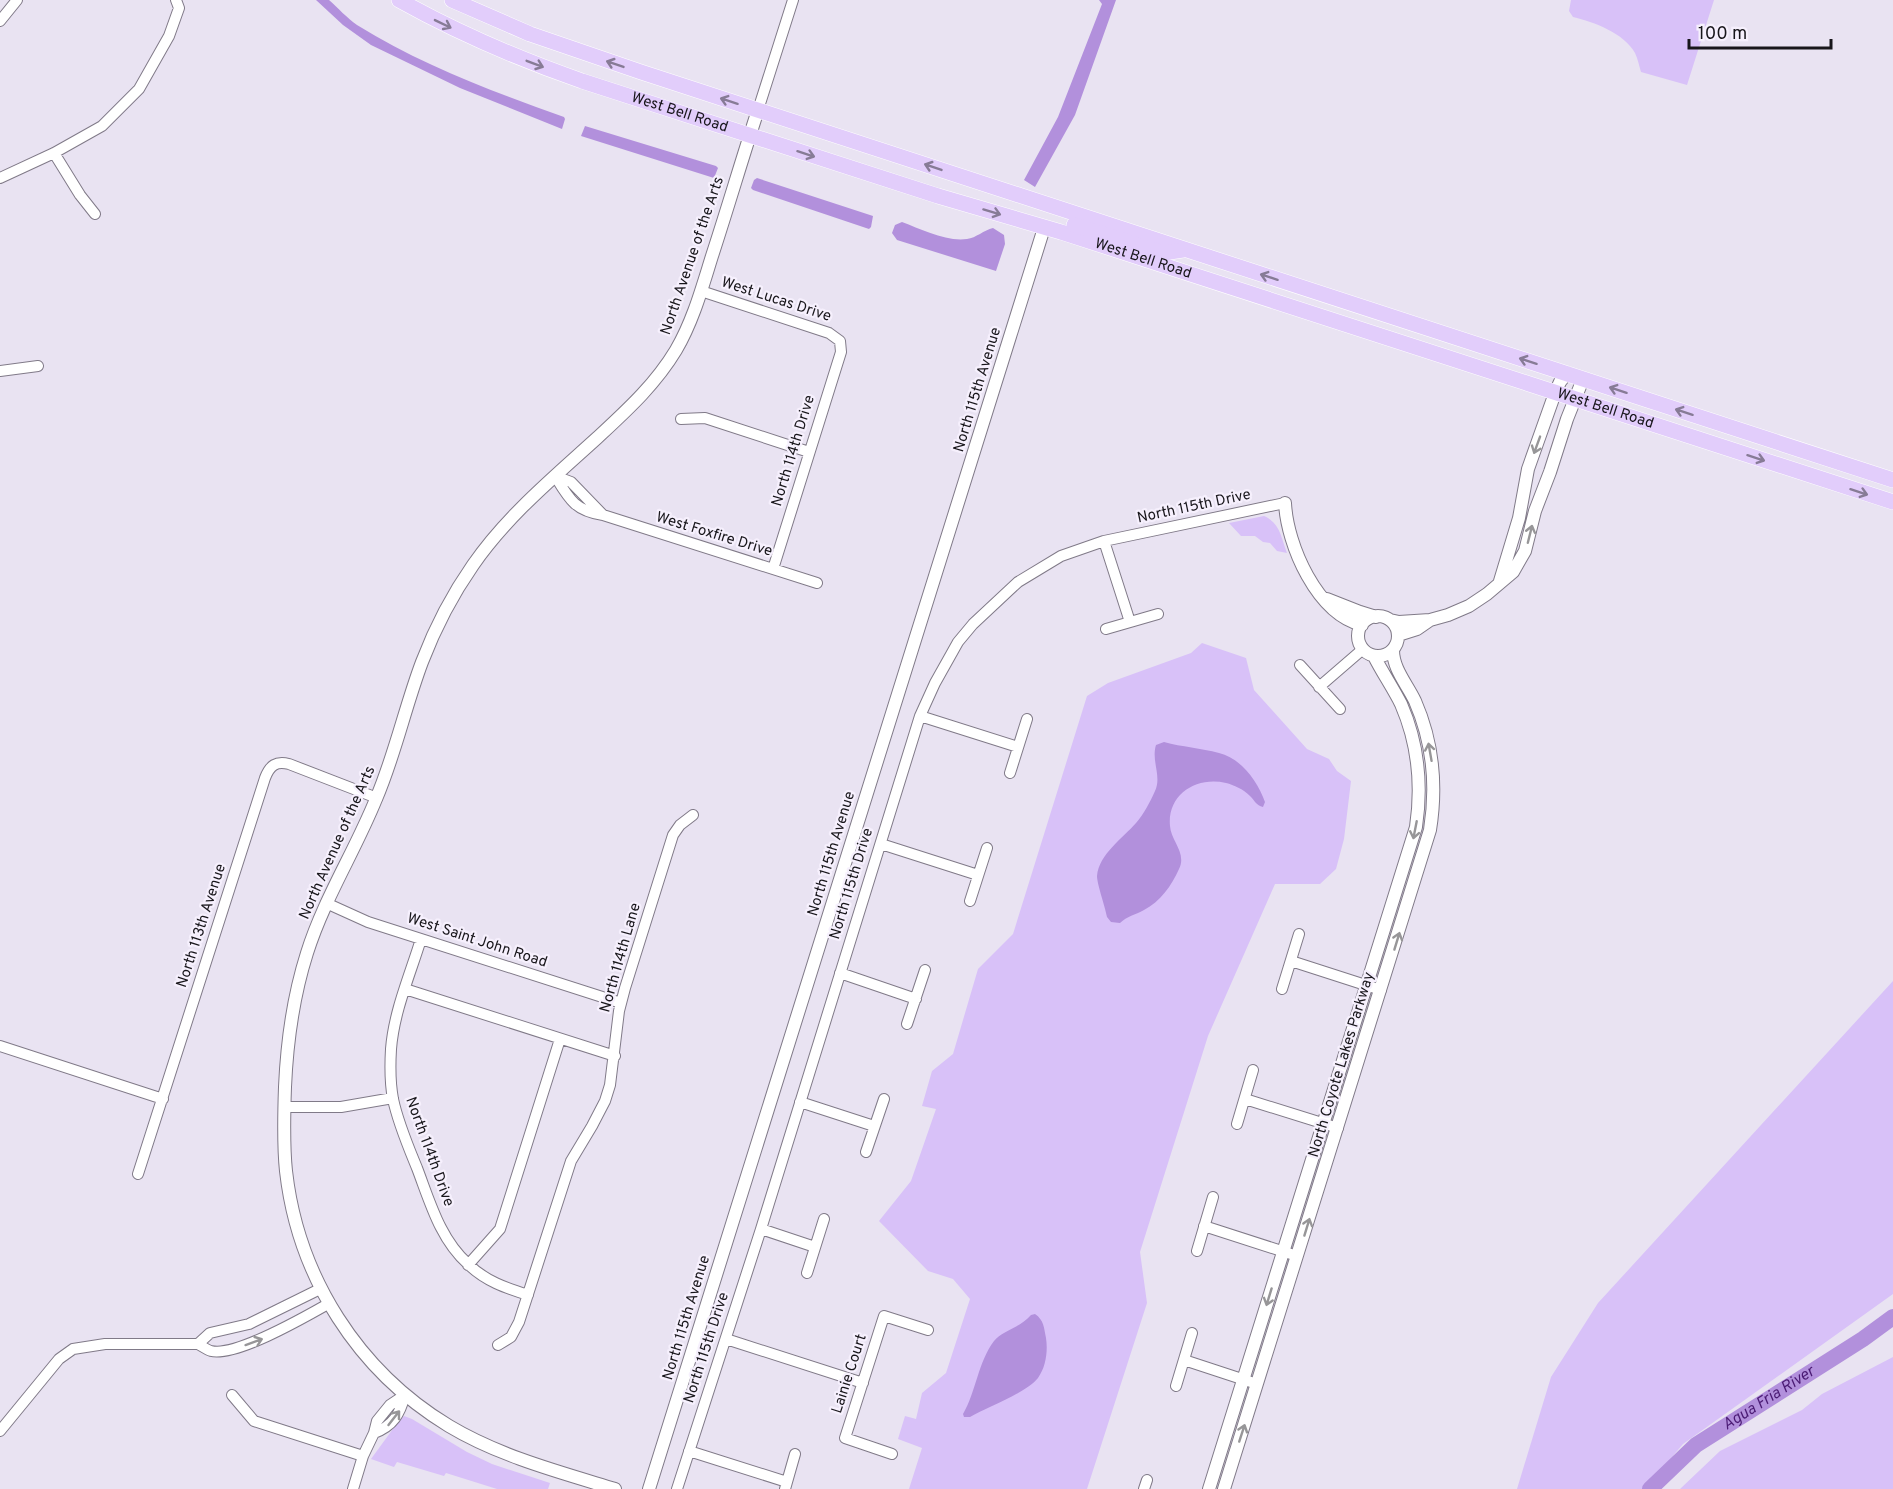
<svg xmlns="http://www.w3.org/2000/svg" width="1893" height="1489" font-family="Overpass,sans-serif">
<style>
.green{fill:#d8c1f8}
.water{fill:#b290dc}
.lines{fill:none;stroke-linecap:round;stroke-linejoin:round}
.river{stroke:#b290dc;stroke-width:16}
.minor-casing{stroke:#807a88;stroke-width:12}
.tertiary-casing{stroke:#807a88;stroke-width:14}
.primary-casing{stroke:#fff;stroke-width:16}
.minor{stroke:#fff;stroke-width:10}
.tertiary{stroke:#fff;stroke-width:12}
.primary{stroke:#e2cdfb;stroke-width:15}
.oneway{stroke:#877b96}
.oneway2{stroke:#979698}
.labels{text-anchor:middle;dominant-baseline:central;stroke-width:4.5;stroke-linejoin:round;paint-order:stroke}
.street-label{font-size:15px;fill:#18161b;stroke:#f6f0fd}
.water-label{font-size:16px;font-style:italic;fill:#4b1b74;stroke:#f6f0fd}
</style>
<rect width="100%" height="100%" fill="#e9e3f2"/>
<!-- green -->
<path class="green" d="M 1571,0 L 1714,0 L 1687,85 L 1641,72 C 1639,66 1638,59 1635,53 C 1624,33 1594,22 1573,17 L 1569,11 Z
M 1264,516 C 1280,523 1281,537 1287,553 L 1277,551 L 1270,543 L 1263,542 L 1255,536 L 1241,536 L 1229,523 Z
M 1202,643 L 1246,658 L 1254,690 L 1307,749 L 1329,759 L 1337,771 L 1351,781 L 1344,839 L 1336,869 L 1320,884 L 1275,884 L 1208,1036 L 1140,1252 L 1147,1303 L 1087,1489 L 909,1489 L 922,1448 L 898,1439 L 905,1416 L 916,1419 L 922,1393 L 946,1373 L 970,1299 L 953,1279 L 928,1271 L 879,1221 L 911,1181 L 936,1109 L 922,1106 L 932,1071 L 953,1054 L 978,969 L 1013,934 L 1087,696 L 1108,683 L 1191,653 Z
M 1893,981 L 1893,1294 L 1683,1444 L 1645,1489 L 1517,1489 L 1551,1377 L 1598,1303 Z
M 1893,1357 L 1893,1489 L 1680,1489 L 1720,1451 L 1802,1410 L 1822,1394 Z
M 404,1416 L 412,1419 L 467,1452 L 492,1464 L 550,1483 L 548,1489 L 497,1489 L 446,1473 L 444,1476 L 397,1462 L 394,1467 L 371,1459 L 398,1422 Z"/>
<!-- water -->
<path class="water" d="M 316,0 L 329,0 C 338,8 347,18 357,25 C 421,65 494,92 564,117 L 565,119 L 562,129 L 460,88 L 371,45 L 343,25 Z
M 1099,0 L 1116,0 L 1075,115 L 1035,187 L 1024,180 L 1058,117 L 1102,4 Z
M 585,126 L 716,166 L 718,168 L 714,178 L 581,136 Z
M 757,178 L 873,216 L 871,227 L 869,229 L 753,190 L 751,188 L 754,180 Z
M 902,222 C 921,229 946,242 967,239 C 976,238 984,230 993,228 L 1004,235 L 1005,244 L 996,271 L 897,240 L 892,233 L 895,225 Z
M 1164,742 C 1182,747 1201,748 1219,753 C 1241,758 1258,782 1265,802 L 1263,807 C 1256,805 1255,801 1250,796 C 1243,789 1234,785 1226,783 C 1197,776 1167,794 1170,826 C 1171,841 1187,853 1179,869 C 1172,885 1160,902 1144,910 C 1135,915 1127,916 1120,923 L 1111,922 L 1107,917 C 1105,906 1097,884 1097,876 C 1099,854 1123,838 1136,823 C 1144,814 1150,802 1155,791 C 1162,776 1151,761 1156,745 Z
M 1035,1314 C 1044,1320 1044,1328 1046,1338 C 1048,1351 1046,1367 1038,1378 C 1026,1393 987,1407 970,1417 L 964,1417 L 963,1414 C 976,1392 978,1362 994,1341 C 1003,1330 1020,1328 1031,1315 Z"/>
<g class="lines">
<!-- river -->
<path class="river" id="s1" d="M 1650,1489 L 1696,1445 L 1863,1339 L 1893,1317"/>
<defs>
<path id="minor" d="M 0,21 L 17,0
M 758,110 L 793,0
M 54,153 L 80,195 L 95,214
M 0,178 L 54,153 L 102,126 L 139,89 L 169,36 L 179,8 L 176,0
M 701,291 L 829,333 L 840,341 L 841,352 L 773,569
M 0,371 L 38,366
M 681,419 L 705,418 L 809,452
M 555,476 C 569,499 575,511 603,515 L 817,583
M 555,476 L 571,482 L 603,515
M 1104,541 L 1130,622
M 1106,629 L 1158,614
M 1300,665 L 1340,709
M 1319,687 L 1363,649
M 920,716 L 1018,747
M 1010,773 L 1027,719
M 881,844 L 978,875
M 970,901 L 987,848
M 326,903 L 368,922 L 621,1003
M 421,939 C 410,975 394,1011 391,1049 C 390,1066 390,1083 393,1099 C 398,1123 408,1146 417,1168 C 430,1202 440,1239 468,1264 C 485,1281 506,1288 528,1295
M 1291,961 L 1381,990
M 840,973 L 916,999
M 405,989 L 615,1056
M 1282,989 L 1299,934
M 907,1024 L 925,970
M 0,1046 L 163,1099
M 1245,1099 L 1338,1128
M 800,1102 L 874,1126
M 284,1107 L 341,1107 L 393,1098
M 1237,1124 L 1253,1070
M 866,1152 L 884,1099
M 138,1174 L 265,778 C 270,765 276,761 289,764 L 377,798
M 1204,1226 L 1291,1254
M 761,1229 L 815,1247
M 1197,1251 L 1213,1197
M 468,1265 L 500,1229 L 560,1039
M 807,1273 L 824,1219
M 726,1339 L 863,1383
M 198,1344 L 210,1333 L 249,1324 L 320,1289
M 498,1345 L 511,1337 L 519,1322 L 571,1161 L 592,1126 L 605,1101 L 610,1085 L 619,1011 L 625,988 L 673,835 L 680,825 L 693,815
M 1184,1360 L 1251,1382
M 1176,1386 L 1192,1333
M 232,1395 L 254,1421 L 363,1456
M 0,1431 L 59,1359 L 73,1349 L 105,1344 L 198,1344 C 202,1346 207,1350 211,1351 C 236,1357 305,1317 328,1304
M 374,1433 C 393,1426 400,1414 405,1395
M 689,1451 L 787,1482
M 892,1454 L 845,1438 L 884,1316 L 928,1330
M 353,1489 L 363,1456 L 374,1433 L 377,1421 L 390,1405 L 405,1395
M 677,1489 L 761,1229 L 920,716 L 935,683 L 958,642 L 973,624 L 1018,582 L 1061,556 L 1104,541 L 1285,503
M 785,1489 L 795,1454
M 1144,1489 L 1147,1480"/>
<path id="tertiary" d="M 1285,503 C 1287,545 1317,614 1362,625
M 1500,581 L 1519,518 L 1528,469 L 1555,393 L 1560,382 L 1567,373
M 1327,599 L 1360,612 L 1376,617
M1358 636a20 20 0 1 1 40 0a20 20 0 1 1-40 0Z
M 1390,620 L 1399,622 L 1430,620 L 1448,615 L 1469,606 L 1487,594 L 1513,572 L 1525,551 L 1535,511 L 1550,472 L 1567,419 L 1583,379
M 1398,635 L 1417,629 L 1430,620
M 615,1489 C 559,1472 499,1456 449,1426 C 358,1371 298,1277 286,1171 C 283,1143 284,1115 285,1087 C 287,1041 293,997 307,953 C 324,899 355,851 376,799 C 395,755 405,707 422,662 C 435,628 452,595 473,565 C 507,516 553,478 597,438 C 626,411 655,385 676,350 C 693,321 702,288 712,256 C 728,207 742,159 758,110
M 649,1489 L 1044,228
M 1209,1489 L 1416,827 C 1422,786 1418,743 1401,704 C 1393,688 1382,672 1374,656
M 1224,1489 L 1430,830 C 1437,786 1433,742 1415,701 C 1407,684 1393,669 1393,650"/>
<g id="primary">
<path id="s2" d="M 399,0 C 458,33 519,59 582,81 L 938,196 L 1061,232 L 1893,502"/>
<path d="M 452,0 L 530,34 L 641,72 L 1893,480"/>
<path d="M 1074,225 L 1163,253 L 1183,250"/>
</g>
</defs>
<!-- minor casing -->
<use href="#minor" class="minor-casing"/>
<!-- tertiary casing -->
<use href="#tertiary" class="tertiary-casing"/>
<!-- primary casing -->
<use href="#primary" class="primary-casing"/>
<!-- minor -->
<use href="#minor" class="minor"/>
<!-- tertiary -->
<use href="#tertiary" class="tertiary"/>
<!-- primary -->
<use href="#primary" class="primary"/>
</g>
<!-- one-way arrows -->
<defs><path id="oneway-shaft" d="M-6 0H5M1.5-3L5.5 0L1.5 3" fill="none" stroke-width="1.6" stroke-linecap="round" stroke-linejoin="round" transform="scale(1.5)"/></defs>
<g class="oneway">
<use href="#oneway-shaft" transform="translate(443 24) rotate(26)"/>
<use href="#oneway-shaft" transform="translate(535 64) rotate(21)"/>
<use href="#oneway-shaft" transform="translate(615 64) rotate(-161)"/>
<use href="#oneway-shaft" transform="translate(729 101) rotate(-162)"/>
<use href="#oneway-shaft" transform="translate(806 154) rotate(18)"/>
<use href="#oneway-shaft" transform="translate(933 167) rotate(-161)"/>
<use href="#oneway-shaft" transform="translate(992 212) rotate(17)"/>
<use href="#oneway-shaft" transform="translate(1269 277) rotate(-162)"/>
<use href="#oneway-shaft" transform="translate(1528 361) rotate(-162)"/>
<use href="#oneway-shaft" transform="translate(1618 390) rotate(-162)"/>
<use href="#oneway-shaft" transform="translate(1684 412) rotate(-162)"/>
<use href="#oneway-shaft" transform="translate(1756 458) rotate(18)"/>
<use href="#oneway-shaft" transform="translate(1859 492) rotate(18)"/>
</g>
<g class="oneway2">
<use href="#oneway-shaft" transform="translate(1537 445) rotate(110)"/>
<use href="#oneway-shaft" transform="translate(1530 534) rotate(-76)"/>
<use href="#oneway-shaft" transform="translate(1430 752) rotate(-100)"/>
<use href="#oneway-shaft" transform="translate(1415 830) rotate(101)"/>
<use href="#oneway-shaft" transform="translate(1397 941) rotate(-73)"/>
<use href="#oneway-shaft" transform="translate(1307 1227) rotate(-73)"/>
<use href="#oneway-shaft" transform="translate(1269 1297) rotate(107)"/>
<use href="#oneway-shaft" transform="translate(254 1342) rotate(-20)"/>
<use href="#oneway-shaft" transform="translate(394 1418) rotate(-52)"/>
<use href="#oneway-shaft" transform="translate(1242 1433) rotate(-72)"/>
</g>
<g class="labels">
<!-- street labels -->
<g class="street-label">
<text stroke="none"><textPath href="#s2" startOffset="303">West Bell Road</textPath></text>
<text transform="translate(693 256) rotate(-71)">North Avenue of the Arts</text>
<text stroke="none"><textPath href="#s2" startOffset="789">West Bell Road</textPath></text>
<text transform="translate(776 300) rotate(18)">West Lucas Drive</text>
<text transform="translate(978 390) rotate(-73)">North 115th Avenue</text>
<text stroke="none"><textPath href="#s2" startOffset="1275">West Bell Road</textPath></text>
<text transform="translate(794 451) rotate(-73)">North 114th Drive</text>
<text transform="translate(1194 507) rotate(-12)">North 115th Drive</text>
<text transform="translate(714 535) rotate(17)">West Foxfire Drive</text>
<text transform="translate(338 843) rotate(-66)">North Avenue of the Arts</text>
<text transform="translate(832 854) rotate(-73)">North 115th Avenue</text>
<text transform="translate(852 884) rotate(-73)">North 115th Drive</text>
<text transform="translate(202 926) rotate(-72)">North 113th Avenue</text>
<text transform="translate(477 941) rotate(18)">West Saint John Road</text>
<text transform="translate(621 958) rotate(-74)">North 114th Lane</text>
<text transform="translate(1342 1065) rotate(-73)">North Coyote Lakes Parkway</text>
<text transform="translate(429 1152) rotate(70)">North 114th Drive</text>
<text transform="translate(687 1318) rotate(-73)">North 115th Avenue</text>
<text transform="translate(707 1348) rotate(-72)">North 115th Drive</text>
<text transform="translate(850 1374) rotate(-72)">Lainie Court</text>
</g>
<!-- water labels -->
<g class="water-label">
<text stroke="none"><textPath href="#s1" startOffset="150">Agua Fria River</textPath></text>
</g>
</g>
<!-- scale -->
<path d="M1689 39v9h142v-9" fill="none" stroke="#18161b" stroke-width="3"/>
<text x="1698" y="39" font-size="18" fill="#18161b" stroke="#f6f0fd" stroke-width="4.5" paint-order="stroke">100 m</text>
</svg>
